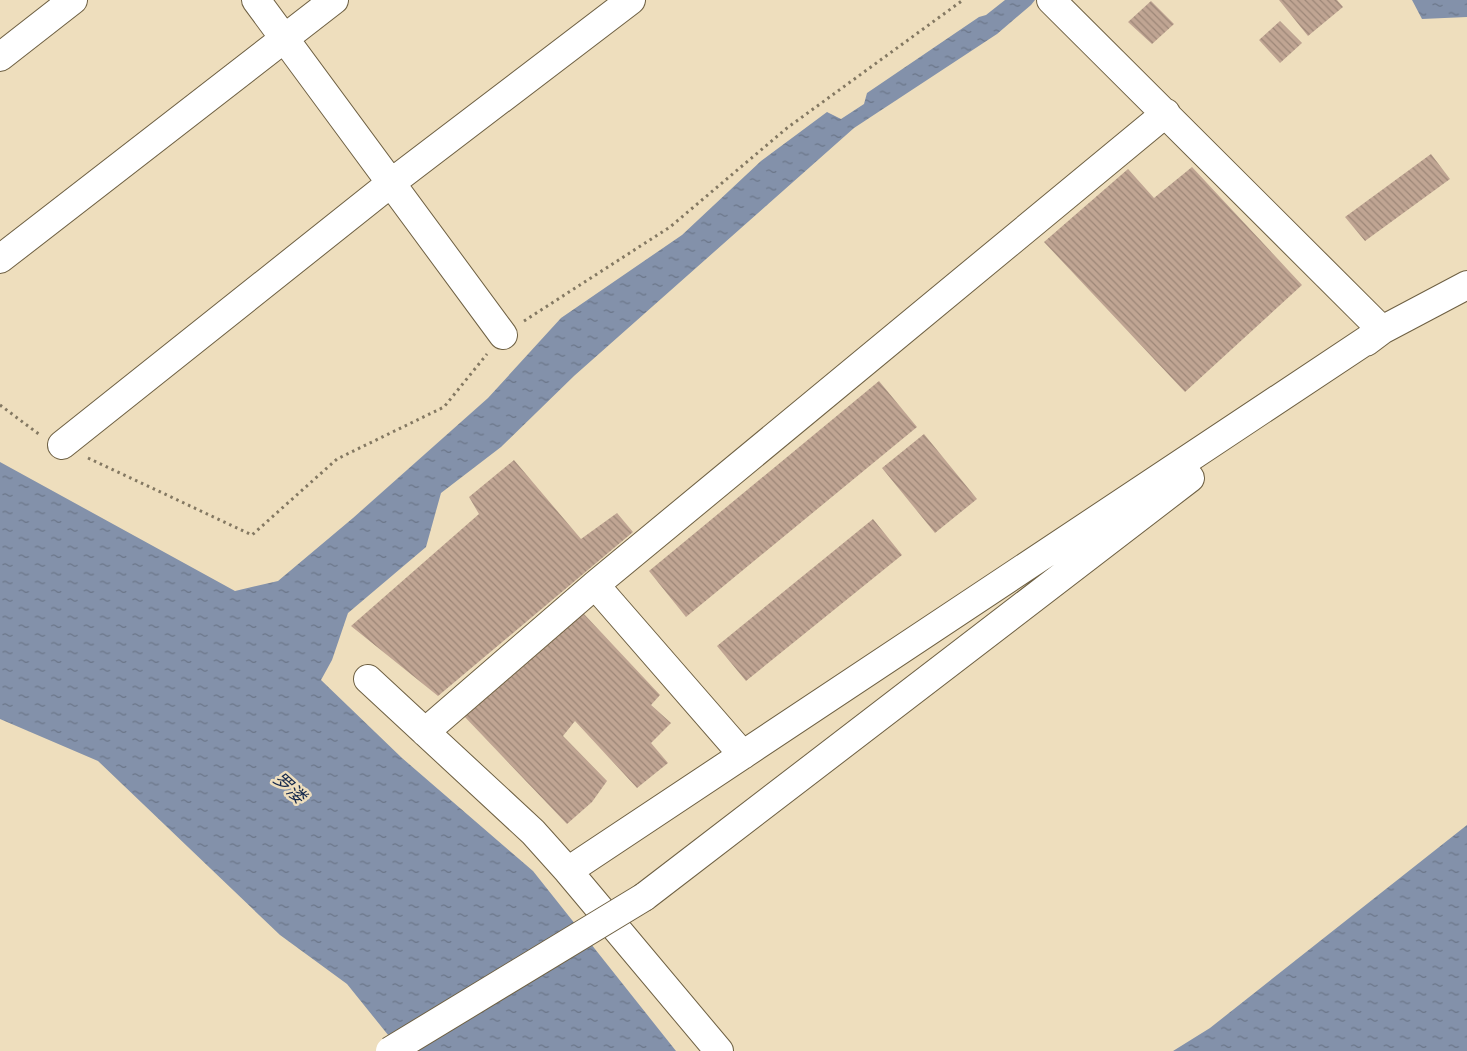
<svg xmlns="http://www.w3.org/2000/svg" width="1467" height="1051" font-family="'Open Sans','Noto Sans SC',sans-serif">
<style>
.water{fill:url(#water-ripples)}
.building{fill:url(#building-back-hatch)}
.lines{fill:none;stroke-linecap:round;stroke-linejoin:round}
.minor-casing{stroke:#6e6043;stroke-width:30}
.path{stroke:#837862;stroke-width:3;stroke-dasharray:2.5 4;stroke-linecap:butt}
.minor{stroke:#fff;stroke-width:28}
.minor-bridge-casing{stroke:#6e6043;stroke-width:30;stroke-linecap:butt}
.minor-bridge{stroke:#fff;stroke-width:28}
.labels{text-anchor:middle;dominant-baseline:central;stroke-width:5;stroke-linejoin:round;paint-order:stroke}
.water-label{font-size:18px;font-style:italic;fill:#14284c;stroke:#eedebd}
</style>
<defs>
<pattern id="water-ripples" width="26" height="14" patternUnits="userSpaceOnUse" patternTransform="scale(1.25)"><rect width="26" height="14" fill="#8391aa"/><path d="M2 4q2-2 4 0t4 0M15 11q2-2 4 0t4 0" fill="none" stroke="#6b7689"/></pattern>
<pattern id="building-back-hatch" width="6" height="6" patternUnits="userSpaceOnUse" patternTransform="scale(1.25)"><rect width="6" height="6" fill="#c0a593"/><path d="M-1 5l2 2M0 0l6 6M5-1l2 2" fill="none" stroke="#9c8677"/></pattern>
</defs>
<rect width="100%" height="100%" fill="#eedebd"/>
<!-- water -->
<path class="water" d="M 1005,0 L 1035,0 L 1031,5 L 997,34 L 854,128 L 574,376 L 501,447 L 441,493 L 426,547 L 348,613 L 332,660 L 321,680 L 402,758 L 533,871 L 676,1051 L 401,1051 L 347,984 L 280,935 L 98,761 L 0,719 L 0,462 L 235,591 L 278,581 L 353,518 L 488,398 L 561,318 L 682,235 L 761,161 L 827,112 L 841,119 L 864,104 L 867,93 L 979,17 L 986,15 Z
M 1412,0 L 1467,0 L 1467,17 L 1422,19 Z
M 1467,825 L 1467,1051 L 1173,1051 L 1210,1028 Z"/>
<!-- building -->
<path class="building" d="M 1279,0 L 1337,0 L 1343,7 L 1308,36 Z
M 1151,1 L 1174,24 L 1152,44 L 1128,22 Z
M 1280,21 L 1302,43 L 1280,63 L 1259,40 Z
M 1431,154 L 1450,179 L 1365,241 L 1345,217 Z
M 1192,167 L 1302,285 L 1185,392 L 1044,242 L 1128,169 L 1154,198 Z
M 879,381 L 917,427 L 686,617 L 649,571 Z
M 924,434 L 977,499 L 935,533 L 882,468 Z
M 514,460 L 581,539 L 617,513 L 633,532 L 438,696 L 351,626 L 479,514 L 469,497 Z
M 873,519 L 902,555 L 746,681 L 717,646 Z
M 583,613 L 660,695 L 651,705 L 671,723 L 651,743 L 668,763 L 637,788 L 575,721 L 563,736 L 607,781 L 592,802 L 567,824 L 463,715 Z"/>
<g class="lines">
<defs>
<path id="minor" d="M 256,0 L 503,335
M 0,57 L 73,0
M 0,259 L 334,0
M 1366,342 L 1382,330 L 1467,285
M 62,445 L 391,183 L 631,0
M 368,679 L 533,832 L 568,871 L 719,1051
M 425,732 L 595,585
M 743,755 L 595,585 L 1166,113
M 568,871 L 1382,330 L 1051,0
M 644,897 L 1190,478"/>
</defs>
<!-- minor casing -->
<use href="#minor" class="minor-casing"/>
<!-- path -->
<path class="path" d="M 524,321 L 670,227 L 787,128 L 963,0
M 0,405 L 40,435
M 88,458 L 252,535 L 337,459 L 444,407 L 487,354"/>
<!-- minor -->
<use href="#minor" class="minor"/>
<defs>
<path id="minor-bridge" d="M 390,1051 L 644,897"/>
</defs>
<!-- minor-bridge casing -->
<use href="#minor-bridge" class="minor-bridge-casing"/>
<!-- minor-bridge -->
<use href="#minor-bridge" class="minor-bridge"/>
</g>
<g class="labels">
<!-- water labels -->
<g class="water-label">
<text transform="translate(290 787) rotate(42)">罗溇</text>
</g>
</g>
</svg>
